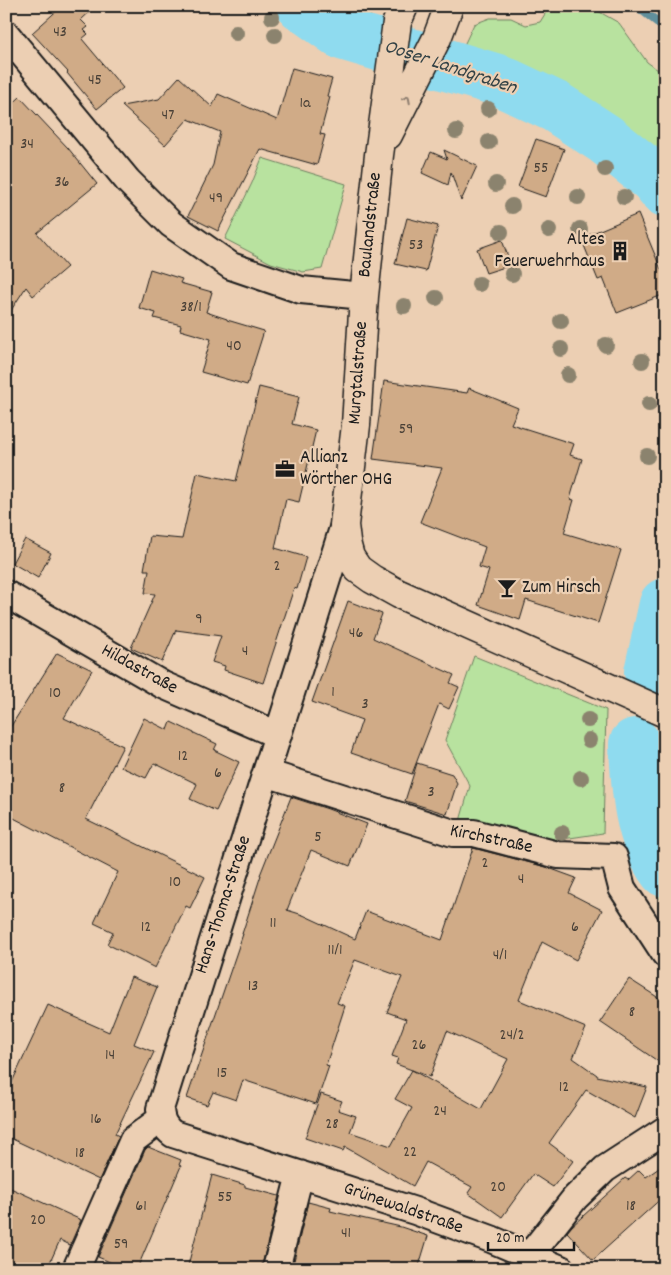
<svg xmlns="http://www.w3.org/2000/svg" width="671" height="1275" font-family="Dekko,sans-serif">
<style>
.green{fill:#b8e29f;stroke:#6a7f5e}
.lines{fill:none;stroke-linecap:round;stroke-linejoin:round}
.stream{stroke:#618f9b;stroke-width:9}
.river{stroke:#8fdbef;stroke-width:52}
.building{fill:#d0ab87;stroke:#1c1c1c;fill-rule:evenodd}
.street-casing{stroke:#1c1c1c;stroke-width:30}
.secondary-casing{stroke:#1c1c1c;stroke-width:31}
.street{stroke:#eccfb3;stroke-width:26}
.secondary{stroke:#eccfb3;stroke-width:28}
.tree{fill:#8b836e}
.oneway{stroke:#8e7e6f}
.labels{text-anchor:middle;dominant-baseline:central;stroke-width:4.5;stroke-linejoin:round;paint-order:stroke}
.number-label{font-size:16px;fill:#494037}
.street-label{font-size:19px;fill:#1c1c1c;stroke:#eccfb3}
.poi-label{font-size:19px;fill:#1c1c1c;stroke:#eccfb3;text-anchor:start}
.water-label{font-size:20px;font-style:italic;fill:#334246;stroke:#eccfb3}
</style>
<rect width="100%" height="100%" fill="#eccfb3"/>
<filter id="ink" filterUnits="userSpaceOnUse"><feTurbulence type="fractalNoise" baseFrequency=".02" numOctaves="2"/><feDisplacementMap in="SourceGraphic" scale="10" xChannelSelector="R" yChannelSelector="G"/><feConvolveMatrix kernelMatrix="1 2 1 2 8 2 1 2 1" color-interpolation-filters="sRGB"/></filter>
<g filter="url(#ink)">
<!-- green -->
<path class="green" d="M 271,6 L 369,6 L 373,28 L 370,61 L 301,29 Z
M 550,6 L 589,6 L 619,23 L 647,62 L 665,75 L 665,175 L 638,149 L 582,109 L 537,83 L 500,70 L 457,60 L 474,24 L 490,18 L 511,18 L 526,25 L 540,22 Z
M 262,158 L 346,184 L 322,269 L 303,272 L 271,263 L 225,239 L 252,183 Z
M 474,656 L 606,710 L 603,833 L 543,842 L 460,821 L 470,786 L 445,740 Z
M 632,844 L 665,891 L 665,906 L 631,860 Z"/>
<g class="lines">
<!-- stream -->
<path class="stream" d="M 637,6 L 665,28"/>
<!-- river -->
<path class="river" d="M 303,6 L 342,34 L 501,81 L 556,107 L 605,139 L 654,178 L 665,191
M 650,672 L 665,604
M 635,744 C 637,787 638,834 665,871"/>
</g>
<!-- building -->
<path class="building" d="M 62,6 L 96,6 L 81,20 L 88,27 L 84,30 L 88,34 L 82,39 L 123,88 L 97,109 L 67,73 L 68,72 L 32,33 Z
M 292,68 L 332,79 L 327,96 L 330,97 L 320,134 L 325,135 L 317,165 L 260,149 L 218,231 L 188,216 L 213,165 L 220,132 L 188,119 L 165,145 L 122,106 L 159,99 L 179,77 L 212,107 L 218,94 L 277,120 Z
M 20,97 L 68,148 L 97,184 L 37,233 L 67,267 L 33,296 L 26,287 L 6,318 L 6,110 Z
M 536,139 L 564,149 L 546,197 L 518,187 Z
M 444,150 L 477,166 L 461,201 L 451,172 L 448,185 L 422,173 L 431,152 L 447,159 Z
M 638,214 L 665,279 L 665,294 L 617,313 L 603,278 L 598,280 L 581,238 Z
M 407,218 L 438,226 L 426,271 L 395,264 Z
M 502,240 L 511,265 L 486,273 L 477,249 Z
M 150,269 L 182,279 L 180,283 L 212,292 L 206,312 L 227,319 L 227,320 L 264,331 L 247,385 L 201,372 L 211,339 L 180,330 L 181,325 L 154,318 L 156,313 L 139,308 Z
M 384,381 L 467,393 L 469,388 L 518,408 L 511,424 L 574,444 L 570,455 L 582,459 L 570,499 L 574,500 L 564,533 L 621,550 L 598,623 L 526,600 L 520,620 L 478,605 L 489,570 L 479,567 L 485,547 L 420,522 L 442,468 L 373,459 Z
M 259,387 L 299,397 L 292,424 L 316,430 L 299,502 L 286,499 L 275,548 L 306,557 L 297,589 L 294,588 L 263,683 L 224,670 L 225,666 L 212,662 L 221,636 L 176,630 L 162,662 L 131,648 L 155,594 L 145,593 L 149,570 L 144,570 L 150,536 L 182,539 L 197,473 L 236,481 Z
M 25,539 L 51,553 L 38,578 L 12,563 Z
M 348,601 L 382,614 L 373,638 L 454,675 L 450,683 L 459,687 L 449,709 L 439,704 L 412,774 L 351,753 L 362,720 L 312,702 Z
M 57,653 L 92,670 L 64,718 L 123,746 L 86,819 L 205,877 L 190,908 L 186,906 L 155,968 L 107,944 L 113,932 L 94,923 L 118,872 L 6,814 L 6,734 Z
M 144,718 L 168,730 L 171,722 L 217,744 L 214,750 L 239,762 L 216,811 L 190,799 L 197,784 L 154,763 L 146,778 L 121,767 Z
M 417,763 L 452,774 L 457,783 L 447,814 L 405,801 Z
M 291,797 L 328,809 L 367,824 L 350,866 L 311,850 L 287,910 L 303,915 L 355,939 L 366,911 L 442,940 L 473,848 L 546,867 L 576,878 L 569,893 L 602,910 L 576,960 L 542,942 L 519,1000 L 586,1028 L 573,1058 L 597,1075 L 597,1076 L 647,1087 L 635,1118 L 586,1090 L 549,1143 L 573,1161 L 553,1187 L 533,1174 L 502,1217 L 468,1193 L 472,1187 L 426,1162 L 413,1186 L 345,1147 L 343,1151 L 305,1138 L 321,1094 L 342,1101 L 338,1110 L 356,1116 L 350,1132 L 391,1146 L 412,1108 L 395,1099 L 412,1070 L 396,1064 L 398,1058 L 392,1056 L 406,1019 L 387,1012 L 402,977 L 355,960 L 337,1003 L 345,1006 L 326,1065 L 329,1066 L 316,1104 L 243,1080 L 236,1100 L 213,1092 L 207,1105 L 187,1098 L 243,934 L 242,934 L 261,875 L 260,875 ZM 447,1031 L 508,1059 L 481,1109 L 412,1070 L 430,1077 Z
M 131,977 L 157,987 L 134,1044 L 154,1052 L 115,1134 L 119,1136 L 99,1180 L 6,1136 L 6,1095 L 48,1005 L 109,1032 Z
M 629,979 L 665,1002 L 665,1066 L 600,1022 Z
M 148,1147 L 181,1160 L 179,1165 L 181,1166 L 137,1269 L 126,1269 L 98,1257 L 145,1150 Z
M 665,1164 L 665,1195 L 593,1260 L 567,1232 L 572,1226 L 625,1178 L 628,1180 L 639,1170 L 646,1177 Z
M 212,1175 L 245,1185 L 245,1187 L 279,1196 L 261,1269 L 187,1269 Z
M 6,1186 L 81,1220 L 70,1245 L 60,1240 L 47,1269 L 6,1269 Z
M 308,1202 L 331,1208 L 330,1211 L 401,1227 L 428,1236 L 418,1269 L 292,1269 Z"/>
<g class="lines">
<defs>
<path id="street" d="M 6,34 L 128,181 L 171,224 L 231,266 L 301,290 L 364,296
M 344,525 L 160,1109 C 161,1121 164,1127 173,1134 L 415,1211 L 491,1239 L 561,1269
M 6,594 L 163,685 L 278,735
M 266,773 L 453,833 L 474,833 L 558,855 L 614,857 L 622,888 L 665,954
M 530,1255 L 575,1198 L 605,1169 L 665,1130
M 76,1269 L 133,1140 L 161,1119
M 276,1269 L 300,1174"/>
<path id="secondary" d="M 404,6 L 397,22 L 379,155 L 364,296 L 356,425 L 344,525 L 346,542 L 350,557 L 358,569 L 372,579 L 399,594 L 665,713
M 388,135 L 437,38 L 449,6"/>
</defs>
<!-- street casing -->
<use href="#street" class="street-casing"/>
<!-- secondary casing -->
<use href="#secondary" class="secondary-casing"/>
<!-- street -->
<use href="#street" class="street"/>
<!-- secondary -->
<use href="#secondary" class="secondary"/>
</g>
<!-- trees -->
<g class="tree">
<circle cx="272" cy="17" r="8"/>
<circle cx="236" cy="33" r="8"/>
<circle cx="275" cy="35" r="8"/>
<circle cx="488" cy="109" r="8"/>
<circle cx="456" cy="131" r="8"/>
<circle cx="489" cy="142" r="8"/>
<circle cx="605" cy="169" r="8"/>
<circle cx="496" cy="184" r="8"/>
<circle cx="578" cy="197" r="8"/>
<circle cx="624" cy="197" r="8"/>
<circle cx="512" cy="206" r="8"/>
<circle cx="580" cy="229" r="8"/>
<circle cx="549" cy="230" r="8"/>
<circle cx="501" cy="232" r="8"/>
<circle cx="512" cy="274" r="8"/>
<circle cx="479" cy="284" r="8"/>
<circle cx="436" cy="298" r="8"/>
<circle cx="404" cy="306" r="8"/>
<circle cx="561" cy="321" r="8"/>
<circle cx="606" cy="345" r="8"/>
<circle cx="561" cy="349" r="8"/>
<circle cx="642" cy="361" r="8"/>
<circle cx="568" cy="375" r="8"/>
<circle cx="649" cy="404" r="8"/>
<circle cx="647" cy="456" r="8"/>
<circle cx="588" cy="720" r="8"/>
<circle cx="589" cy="740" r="8"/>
<circle cx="581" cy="778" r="8"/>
<circle cx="562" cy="833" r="8"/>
</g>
<!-- one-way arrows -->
<defs><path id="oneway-chevron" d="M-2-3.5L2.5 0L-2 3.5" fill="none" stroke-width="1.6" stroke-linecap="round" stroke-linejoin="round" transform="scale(1.25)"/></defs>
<use class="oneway" href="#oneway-chevron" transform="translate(407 99) rotate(-63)"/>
</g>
<!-- icons -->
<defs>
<symbol id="building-bare" viewBox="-9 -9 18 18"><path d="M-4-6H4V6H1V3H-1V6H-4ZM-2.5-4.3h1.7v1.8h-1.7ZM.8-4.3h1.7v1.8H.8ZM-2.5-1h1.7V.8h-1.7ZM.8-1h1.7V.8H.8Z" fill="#1c1c1c" stroke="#eccfb3" stroke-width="2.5" paint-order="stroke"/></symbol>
<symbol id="office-bare" viewBox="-9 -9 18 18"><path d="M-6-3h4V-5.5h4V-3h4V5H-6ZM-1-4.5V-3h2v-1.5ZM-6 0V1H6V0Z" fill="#1c1c1c" stroke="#eccfb3" stroke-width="2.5" paint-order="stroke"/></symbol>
<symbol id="bar-bare" viewBox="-9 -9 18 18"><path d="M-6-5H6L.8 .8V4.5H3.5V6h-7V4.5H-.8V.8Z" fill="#1c1c1c" stroke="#eccfb3" stroke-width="2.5" paint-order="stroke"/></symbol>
</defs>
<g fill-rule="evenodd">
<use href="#building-bare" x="606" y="237" width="28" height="28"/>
<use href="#office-bare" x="271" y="455" width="28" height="28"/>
<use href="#bar-bare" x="493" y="574" width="28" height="28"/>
</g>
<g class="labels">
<!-- number labels -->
<g class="number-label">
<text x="60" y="32">43</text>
<text x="95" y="80">45</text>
<text x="305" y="103">1a</text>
<text x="168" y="115">47</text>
<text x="27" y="144">34</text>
<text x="541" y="168">55</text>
<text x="62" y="182">36</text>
<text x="216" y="198">49</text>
<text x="416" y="245">53</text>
<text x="191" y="307">38/1</text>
<text x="234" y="346">40</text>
<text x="406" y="429">59</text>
<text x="277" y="566">2</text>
<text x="199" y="619">9</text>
<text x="356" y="633">46</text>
<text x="245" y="651">4</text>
<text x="333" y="692">1</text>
<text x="55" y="693">10</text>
<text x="365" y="704">3</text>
<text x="183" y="756">12</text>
<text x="218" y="773">6</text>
<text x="62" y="788">8</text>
<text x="431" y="792">3</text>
<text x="318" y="837">5</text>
<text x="485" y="863">2</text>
<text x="521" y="879">4</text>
<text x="175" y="882">10</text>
<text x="273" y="923">11</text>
<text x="146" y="927">12</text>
<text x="575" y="927">6</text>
<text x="335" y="950">11/1</text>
<text x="500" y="955">4/1</text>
<text x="253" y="986">13</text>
<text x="632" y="1012">8</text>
<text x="512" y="1035">24/2</text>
<text x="419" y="1045">26</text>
<text x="110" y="1055">14</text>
<text x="222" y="1073">15</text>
<text x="564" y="1087">12</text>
<text x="440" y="1111">24</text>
<text x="96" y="1119">16</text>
<text x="332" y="1124">28</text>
<text x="410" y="1152">22</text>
<text x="80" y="1153">18</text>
<text x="498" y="1187">20</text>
<text x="225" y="1197">55</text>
<text x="141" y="1206">61</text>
<text x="631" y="1206">18</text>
<text x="38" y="1220">20</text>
<text x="346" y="1233">41</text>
<text x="121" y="1244">59</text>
</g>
<!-- street labels -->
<g class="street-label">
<text transform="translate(371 225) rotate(-84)">Baulandstraße</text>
<text transform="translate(359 373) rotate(-86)">Murgtalstraße</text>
<text transform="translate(139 670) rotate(29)">Hildastraße</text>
<text transform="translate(491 840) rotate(12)">Kirchstraße</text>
<text transform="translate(224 905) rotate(-72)">Hans-Thoma-Straße</text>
<text transform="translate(403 1209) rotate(19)">Grünewaldstraße</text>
</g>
<!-- poi labels -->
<g class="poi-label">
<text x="605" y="240" text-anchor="end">Altes<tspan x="605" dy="22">Feuerwehrhaus</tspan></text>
<text x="300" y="458">Allianz<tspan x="300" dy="22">Wörther OHG</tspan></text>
<text x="522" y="588">Zum Hirsch</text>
</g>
<!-- water labels -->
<g class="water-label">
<text transform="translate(450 68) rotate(18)">Ooser Landgraben</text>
</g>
</g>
<!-- margin -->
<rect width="671" height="1275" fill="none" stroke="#eccfb3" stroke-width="25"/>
<rect x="12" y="12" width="646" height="1250" fill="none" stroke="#1c1c1c" stroke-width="2" filter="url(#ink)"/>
<!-- scale -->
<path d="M488 1242v8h86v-8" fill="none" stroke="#1c1c1c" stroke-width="2.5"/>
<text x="496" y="1242" font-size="15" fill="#1c1c1c" stroke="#eccfb3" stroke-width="4" paint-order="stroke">20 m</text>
</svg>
